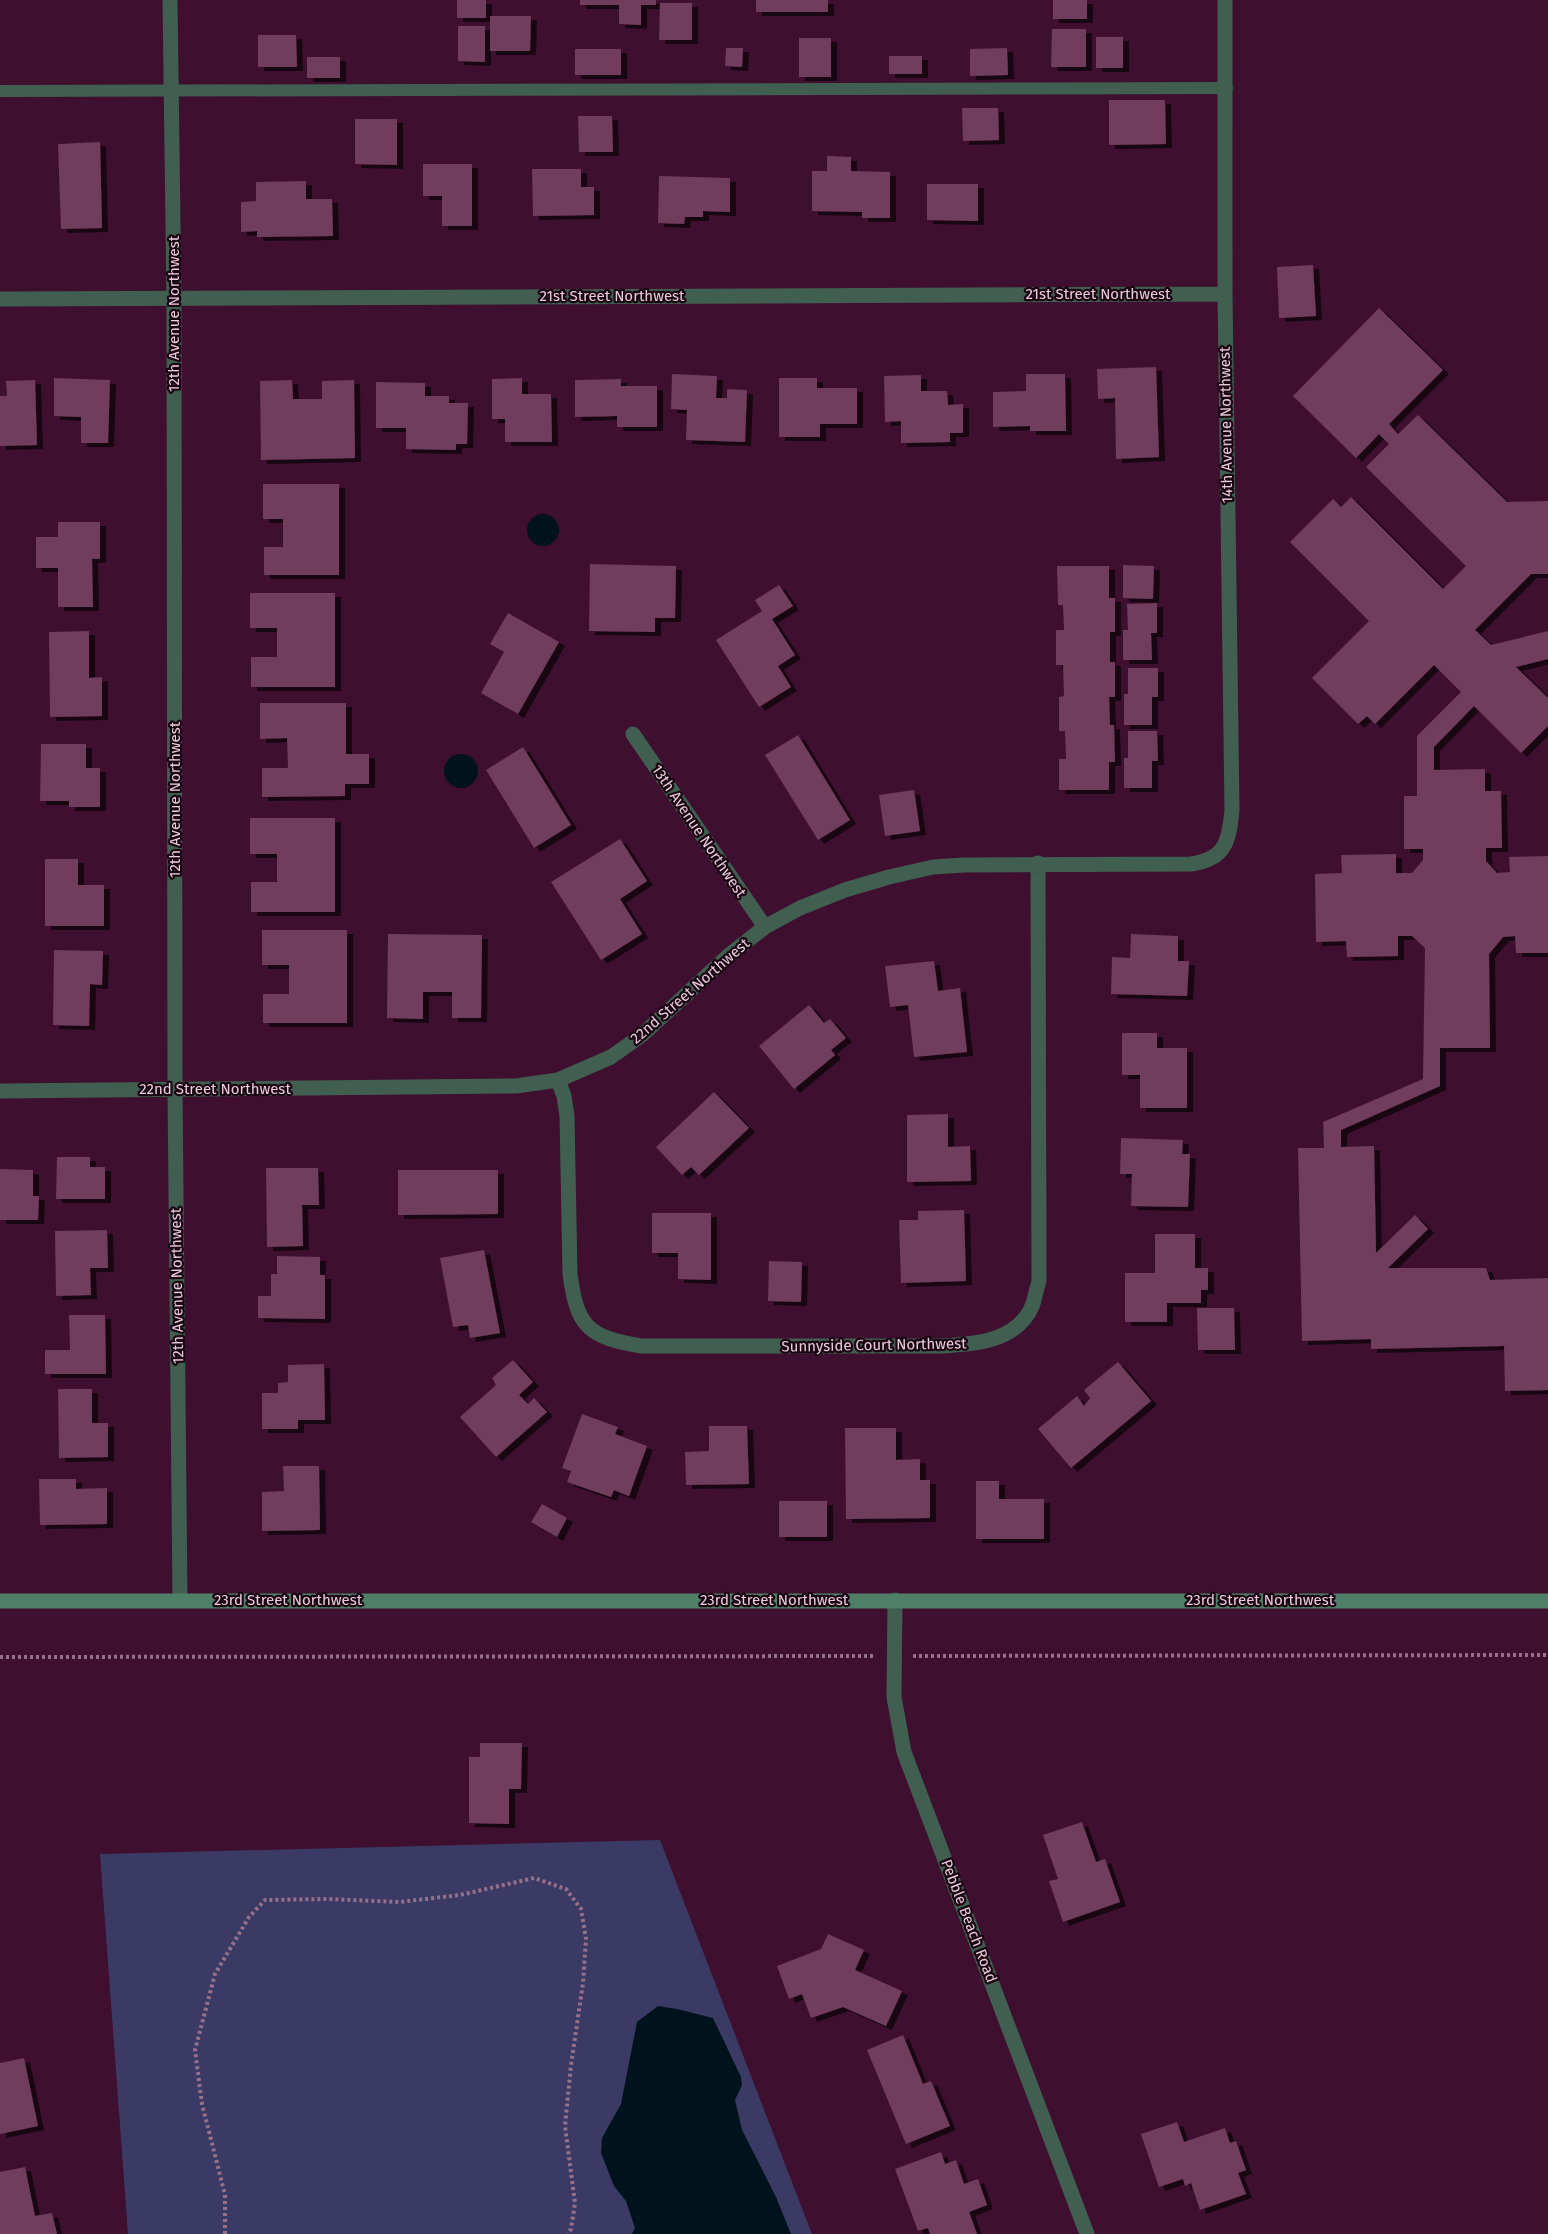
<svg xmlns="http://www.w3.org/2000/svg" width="1548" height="2234" font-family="'Fira Sans',sans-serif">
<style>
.green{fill:#3a3a64}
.water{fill:#00131c}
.building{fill:#703c5c;filter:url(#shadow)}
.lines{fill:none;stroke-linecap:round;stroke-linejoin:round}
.path{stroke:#977189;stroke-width:4;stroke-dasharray:3 3;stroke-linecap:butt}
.lane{stroke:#415f50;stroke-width:12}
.street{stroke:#415f50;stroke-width:15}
.secondary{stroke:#4f7f69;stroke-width:15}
.labels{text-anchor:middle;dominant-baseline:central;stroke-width:4.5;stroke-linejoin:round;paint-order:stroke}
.street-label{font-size:15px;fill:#ebccdd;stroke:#190612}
</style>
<defs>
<filter id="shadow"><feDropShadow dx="6" dy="4" stdDeviation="0" flood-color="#0009"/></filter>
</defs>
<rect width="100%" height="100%" fill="#3e0f2f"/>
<!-- green -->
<path class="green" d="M 660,1840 L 812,2234 L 128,2234 L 100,1854 Z"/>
<!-- water -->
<path class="water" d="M527 530a16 16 0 1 1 32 0a16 16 0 1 1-32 0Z
M444 771a17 17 0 1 1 34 0a17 17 0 1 1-34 0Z
M 658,2006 L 677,2009 L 713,2018 L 741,2077 L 742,2085 L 735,2100 L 742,2130 L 776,2197 L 791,2234 L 632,2234 L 635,2228 L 626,2201 L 614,2186 L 601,2153 L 602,2138 L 621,2104 L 637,2022 Z"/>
<!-- building -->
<path class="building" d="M 457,0 L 486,0 L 486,18 L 457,18 Z
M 580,0 L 656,0 L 656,5 L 641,5 L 641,25 L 619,24 L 619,5 L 580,5 Z
M 756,0 L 828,0 L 828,12 L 756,12 Z
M 1053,0 L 1087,0 L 1087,19 L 1053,19 Z
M 660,3 L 692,3 L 692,40 L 659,40 Z
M 490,16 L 531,16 L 530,51 L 490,51 Z
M 458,26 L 485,26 L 485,62 L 458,61 Z
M 1052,29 L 1086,29 L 1086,67 L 1051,67 Z
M 258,35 L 296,35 L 297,67 L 258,67 Z
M 1096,37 L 1123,37 L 1123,68 L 1096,68 Z
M 799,38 L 831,38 L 831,77 L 799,77 Z
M 726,48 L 743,48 L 742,67 L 725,66 Z
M 1007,48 L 1008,75 L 970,76 L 970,49 Z
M 575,49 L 621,49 L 621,75 L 575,75 Z
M 889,56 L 922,56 L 922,74 L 889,74 Z
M 307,57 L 340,57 L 340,78 L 307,78 Z
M 1109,100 L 1165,100 L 1166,144 L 1109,145 Z
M 962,108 L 998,108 L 999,140 L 963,141 Z
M 578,116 L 612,116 L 613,152 L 579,152 Z
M 355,119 L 397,119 L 397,165 L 355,164 Z
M 100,142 L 102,228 L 61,229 L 58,144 Z
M 827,156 L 851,157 L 851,171 L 890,172 L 890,218 L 862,218 L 862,212 L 812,211 L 812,171 L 827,171 Z
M 423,164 L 472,164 L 472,226 L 442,226 L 442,196 L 423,196 Z
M 532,169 L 581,169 L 581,187 L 594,187 L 594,215 L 533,216 Z
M 659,176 L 730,178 L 730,212 L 703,211 L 703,217 L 685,217 L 684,224 L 658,223 Z
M 306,181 L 306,199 L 332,199 L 333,236 L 257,237 L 257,231 L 241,232 L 241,202 L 256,201 L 256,182 Z
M 927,184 L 978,184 L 978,221 L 927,220 Z
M 1313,265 L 1316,316 L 1279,318 L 1277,267 Z
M 1379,308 L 1443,370 L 1389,424 L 1398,434 L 1418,415 L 1507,502 L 1548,501 L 1548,574 L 1531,574 L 1475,630 L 1491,645 L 1548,631 L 1548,659 L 1516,667 L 1548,698 L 1548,726 L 1521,753 L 1474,706 L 1434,747 L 1434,770 L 1485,769 L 1485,791 L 1501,791 L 1502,848 L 1486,848 L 1486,861 L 1497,873 L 1510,872 L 1509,857 L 1548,856 L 1548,953 L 1516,953 L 1515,936 L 1503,937 L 1489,954 L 1490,1048 L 1440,1048 L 1440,1086 L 1341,1130 L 1341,1147 L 1374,1146 L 1376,1253 L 1415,1215 L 1428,1229 L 1388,1268 L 1486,1268 L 1490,1280 L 1548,1278 L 1548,1390 L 1505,1391 L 1504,1346 L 1371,1349 L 1371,1339 L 1302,1341 L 1298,1148 L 1324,1148 L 1323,1122 L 1423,1079 L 1425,948 L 1412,936 L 1398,936 L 1398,956 L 1347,957 L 1346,941 L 1316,942 L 1315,874 L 1342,873 L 1341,855 L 1396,854 L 1396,873 L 1412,873 L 1423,860 L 1423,849 L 1404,849 L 1404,796 L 1417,796 L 1417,736 L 1461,692 L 1434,665 L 1375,724 L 1367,716 L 1358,724 L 1312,678 L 1369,621 L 1290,542 L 1333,499 L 1341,507 L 1351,497 L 1443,589 L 1466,566 L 1366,467 L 1389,444 L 1379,434 L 1356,458 L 1293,396 Z
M 1156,367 L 1159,457 L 1116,459 L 1115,398 L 1098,399 L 1097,369 Z
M 672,374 L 717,376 L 716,398 L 727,398 L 727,389 L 747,390 L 745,442 L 686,440 L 687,410 L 671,409 Z
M 1026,374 L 1065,374 L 1066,431 L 1030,431 L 1030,426 L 993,427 L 993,392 L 1026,391 Z
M 921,375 L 921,391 L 947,391 L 948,405 L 963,404 L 963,433 L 950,433 L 950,442 L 901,443 L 901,421 L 885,422 L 884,376 Z
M 54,378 L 110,380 L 108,443 L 81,443 L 81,417 L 54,416 Z
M 522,378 L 522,394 L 551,394 L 552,442 L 505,442 L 505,419 L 492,419 L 492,379 Z
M 779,378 L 817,378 L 817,388 L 857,388 L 857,424 L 820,424 L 820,437 L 779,437 Z
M 621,379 L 621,386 L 657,386 L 657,427 L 617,427 L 617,416 L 575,417 L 575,380 Z
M 35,380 L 37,445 L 0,446 L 0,396 L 7,396 L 6,381 Z
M 292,380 L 293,399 L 322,399 L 322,381 L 354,380 L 355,458 L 261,460 L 260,381 Z
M 376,382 L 425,383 L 425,396 L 449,396 L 449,403 L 468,403 L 467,444 L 456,444 L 456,450 L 406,449 L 406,428 L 376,428 Z
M 263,484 L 339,484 L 339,575 L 264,575 L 264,547 L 283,547 L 283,519 L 263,519 Z
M 58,522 L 100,522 L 100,559 L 92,559 L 93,607 L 58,607 L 58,568 L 36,568 L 36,537 L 58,537 Z
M 590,564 L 676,566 L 675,618 L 655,618 L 655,632 L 589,631 Z
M 1123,565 L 1154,566 L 1153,599 L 1123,598 Z
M 1057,566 L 1109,566 L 1109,598 L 1115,598 L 1115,632 L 1110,632 L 1110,662 L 1115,662 L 1115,697 L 1109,697 L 1110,725 L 1114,725 L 1115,762 L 1109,762 L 1109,790 L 1059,790 L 1059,759 L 1066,759 L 1065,731 L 1059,731 L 1059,697 L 1064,696 L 1063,665 L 1056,665 L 1056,630 L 1064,630 L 1063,605 L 1058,605 Z
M 779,585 L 793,606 L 772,619 L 795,655 L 778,666 L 791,687 L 759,707 L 716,640 L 762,611 L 755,600 Z
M 250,593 L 335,593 L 335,687 L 251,687 L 251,657 L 277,657 L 277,628 L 250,628 Z
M 1157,603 L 1157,633 L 1151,633 L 1152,660 L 1123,660 L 1123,630 L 1128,630 L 1127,604 Z
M 508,613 L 559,642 L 518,714 L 481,693 L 504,652 L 490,644 Z
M 89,631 L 89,678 L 102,677 L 102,716 L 50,717 L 49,632 Z
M 1128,668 L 1158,668 L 1158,697 L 1152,697 L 1152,725 L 1124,725 L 1124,694 L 1128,694 Z
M 260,703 L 346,703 L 346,754 L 369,754 L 369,784 L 345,784 L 345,796 L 262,797 L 262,768 L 288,768 L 287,738 L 260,739 Z
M 1128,731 L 1157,731 L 1158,761 L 1152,761 L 1152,788 L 1124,788 L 1124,758 L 1128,758 Z
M 798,735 L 850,820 L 818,840 L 765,755 Z
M 41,744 L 86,744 L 86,768 L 100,768 L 100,807 L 69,807 L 69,801 L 40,801 Z
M 523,747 L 571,825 L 534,848 L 486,770 Z
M 914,790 L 920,831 L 885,836 L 879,795 Z
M 250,818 L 335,818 L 335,912 L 251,912 L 251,882 L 277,882 L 277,854 L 250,854 Z
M 620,839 L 647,881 L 620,899 L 642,934 L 601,960 L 551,882 Z
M 45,859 L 78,859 L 78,885 L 104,885 L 104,926 L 45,926 Z
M 262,930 L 347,930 L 347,1023 L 263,1023 L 263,994 L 289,994 L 289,965 L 262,965 Z
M 388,934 L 482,935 L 481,1018 L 452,1018 L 452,992 L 423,992 L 423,1019 L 387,1018 Z
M 1131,934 L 1178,936 L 1178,961 L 1189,961 L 1187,996 L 1111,994 L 1112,957 L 1130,958 Z
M 54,950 L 103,951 L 102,985 L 90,984 L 89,1026 L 53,1025 Z
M 934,961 L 938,991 L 960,988 L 967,1052 L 914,1057 L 908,1005 L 890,1007 L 885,966 Z
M 809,1005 L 824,1023 L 830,1019 L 846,1038 L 831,1050 L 835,1055 L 794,1089 L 759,1046 Z
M 1122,1033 L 1157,1033 L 1157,1048 L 1187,1048 L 1187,1108 L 1140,1108 L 1140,1075 L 1122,1075 Z
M 714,1092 L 749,1128 L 699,1175 L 691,1167 L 682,1175 L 656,1147 Z
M 948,1114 L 948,1147 L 970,1146 L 971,1181 L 907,1182 L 907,1115 Z
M 1121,1138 L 1183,1140 L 1182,1154 L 1190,1154 L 1188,1207 L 1131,1206 L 1132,1174 L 1120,1174 Z
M 57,1157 L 90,1157 L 90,1167 L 105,1167 L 105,1199 L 56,1199 Z
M 266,1168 L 318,1168 L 319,1205 L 302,1205 L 303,1246 L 267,1247 Z
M 0,1169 L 33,1170 L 33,1196 L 39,1196 L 38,1220 L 0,1220 Z
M 398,1170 L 498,1170 L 498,1214 L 398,1215 Z
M 964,1210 L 966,1281 L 901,1283 L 899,1220 L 918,1220 L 918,1211 Z
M 652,1213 L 711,1213 L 711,1280 L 678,1279 L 678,1253 L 652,1253 Z
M 107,1230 L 108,1268 L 90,1268 L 91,1295 L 56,1296 L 55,1231 Z
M 1155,1234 L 1195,1234 L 1195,1268 L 1208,1268 L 1208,1290 L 1201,1290 L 1201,1303 L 1167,1303 L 1167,1322 L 1125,1322 L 1125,1273 L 1155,1273 Z
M 484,1250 L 500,1333 L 470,1338 L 468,1325 L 453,1327 L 440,1258 Z
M 277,1256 L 320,1257 L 320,1275 L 325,1275 L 325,1319 L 258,1318 L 258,1296 L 271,1296 L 271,1274 L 277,1274 Z
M 769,1261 L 802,1262 L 801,1302 L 768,1301 Z
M 1197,1308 L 1234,1308 L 1235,1350 L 1198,1350 Z
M 69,1315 L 105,1315 L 106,1374 L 45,1374 L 45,1350 L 70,1350 Z
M 513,1360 L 533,1382 L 519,1395 L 528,1404 L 534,1398 L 547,1412 L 496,1457 L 460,1417 L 496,1385 L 492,1378 Z
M 1118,1362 L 1151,1401 L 1071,1468 L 1038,1429 L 1077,1396 L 1084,1406 L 1090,1398 L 1084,1390 Z
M 324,1364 L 325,1420 L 298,1420 L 298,1429 L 262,1429 L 262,1393 L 278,1393 L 278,1383 L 288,1382 L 288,1365 Z
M 58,1389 L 92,1389 L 92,1423 L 108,1423 L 108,1457 L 59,1458 Z
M 582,1414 L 618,1427 L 615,1434 L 647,1446 L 629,1496 L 614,1490 L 611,1497 L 567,1482 L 571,1471 L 562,1468 Z
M 709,1426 L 747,1426 L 749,1484 L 686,1485 L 685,1452 L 709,1451 Z
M 845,1428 L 896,1428 L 896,1460 L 920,1459 L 920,1480 L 930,1480 L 930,1518 L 846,1519 Z
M 283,1466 L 319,1466 L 320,1530 L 262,1531 L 262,1492 L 284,1491 Z
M 39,1479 L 76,1479 L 76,1489 L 107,1488 L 107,1524 L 40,1525 Z
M 976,1481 L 999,1481 L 999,1499 L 1044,1499 L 1044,1539 L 976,1539 Z
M 779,1501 L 827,1501 L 827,1537 L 779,1537 Z
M 542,1504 L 567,1518 L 557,1537 L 531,1522 Z
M 480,1743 L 522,1743 L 521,1789 L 509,1789 L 509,1824 L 469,1823 L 469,1757 L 480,1757 Z
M 1082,1822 L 1096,1862 L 1105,1859 L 1120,1902 L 1063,1922 L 1049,1881 L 1058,1879 L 1043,1835 Z
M 828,1934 L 864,1950 L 855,1970 L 902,1991 L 886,2026 L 843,2007 L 811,2018 L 802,1994 L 789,1999 L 777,1966 L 821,1949 Z
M 903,2035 L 923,2084 L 931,2081 L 950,2126 L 906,2144 L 867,2050 Z
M 24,2058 L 38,2126 L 0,2134 L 0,2063 Z
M 1177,2122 L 1184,2142 L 1225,2128 L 1230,2143 L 1236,2141 L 1246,2170 L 1238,2173 L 1246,2194 L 1200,2210 L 1191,2183 L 1185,2186 L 1183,2179 L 1159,2187 L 1141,2134 Z
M 941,2152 L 945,2164 L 956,2160 L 964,2184 L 978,2179 L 987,2205 L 969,2212 L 977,2234 L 930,2234 L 928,2228 L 918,2231 L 895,2169 Z
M 25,2167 L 35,2216 L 52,2213 L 57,2234 L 0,2234 L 0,2172 Z"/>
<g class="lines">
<!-- path -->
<path class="path" d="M 913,1656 L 1548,1655
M 0,1657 L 875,1656
M 225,2234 L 225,2195 L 202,2104 L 195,2050 L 215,1974 L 249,1917 L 265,1900 L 327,1899 L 399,1902 L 460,1895 L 534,1878 L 566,1889 L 581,1909 L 586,1939 L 583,1983 L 571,2065 L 565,2126 L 575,2203 L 571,2229 L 568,2234"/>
<!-- lane -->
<path class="lane" d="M 0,91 L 1227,88"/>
<!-- street -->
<path class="street" d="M 170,0 L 174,298 L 175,1090 L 180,1599
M 0,299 L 1225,294
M 633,734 L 765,927
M 558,1080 L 564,1096 L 567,1116 L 570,1274 C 577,1327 588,1337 641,1346 L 940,1346 C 975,1344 1018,1342 1033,1304 C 1035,1296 1037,1288 1039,1281 L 1038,863
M 0,1091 L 516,1086 L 558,1080 L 611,1057 L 642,1035 L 728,956 L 765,927 L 800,908 L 845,890 L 889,877 L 933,867 L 964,865 L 1191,864 C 1226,859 1229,841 1232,810 L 1225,294 L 1225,0
M 895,1600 L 894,1697 L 904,1752 L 1087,2234"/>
<!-- secondary -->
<path class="secondary" d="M 0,1601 L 1548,1601"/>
</g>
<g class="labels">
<!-- street labels -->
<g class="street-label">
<text x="1098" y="294">21st Street Northwest</text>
<text x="612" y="296">21st Street Northwest</text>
<text transform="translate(174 314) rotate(-90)">12th Avenue Northwest</text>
<text transform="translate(1226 425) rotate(-91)">14th Avenue Northwest</text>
<text transform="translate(175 800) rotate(-90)">12th Avenue Northwest</text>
<text transform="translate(699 831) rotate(56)">13th Avenue Northwest</text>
<text transform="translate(690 991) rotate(-41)">22nd Street Northwest</text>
<text x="215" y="1089">22nd Street Northwest</text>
<text transform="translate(177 1286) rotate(-91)">12th Avenue Northwest</text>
<text transform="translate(874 1345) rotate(-1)">Sunnyside Court Northwest</text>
<text x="288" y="1600">23rd Street Northwest</text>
<text x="774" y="1600">23rd Street Northwest</text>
<text x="1260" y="1600">23rd Street Northwest</text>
<text transform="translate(969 1921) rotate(69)">Pebble Beach Road</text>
</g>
</g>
</svg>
